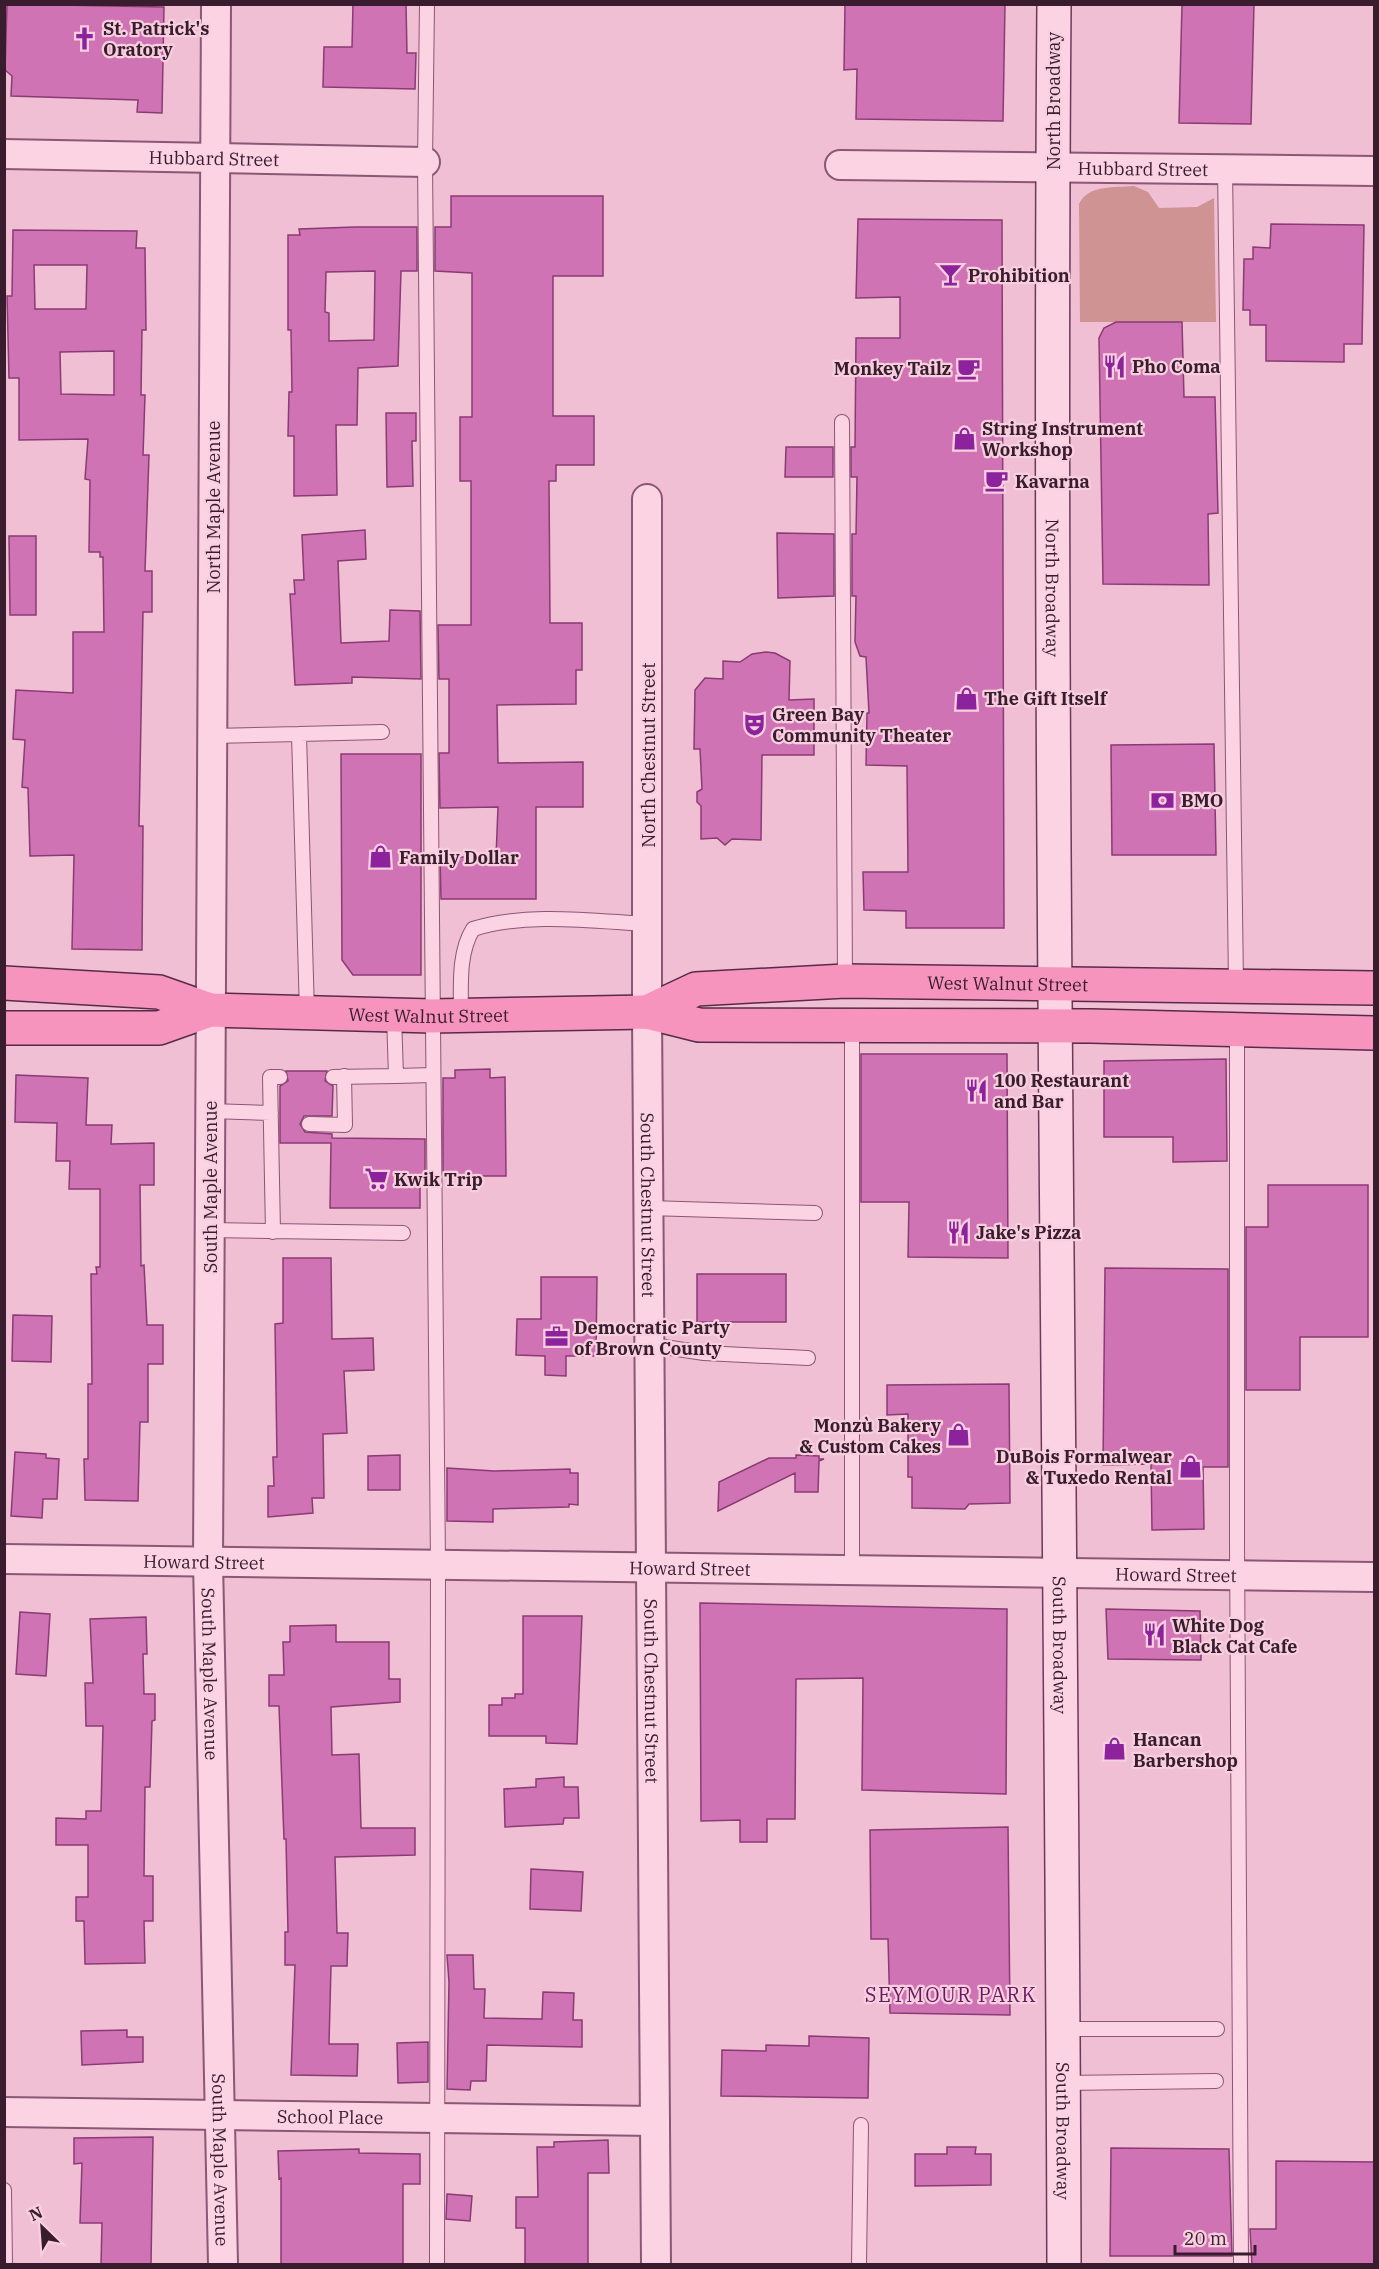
<svg xmlns="http://www.w3.org/2000/svg" width="1379" height="2269" font-family="'IBM Plex Serif',serif">
<style>
.green{fill:#cf9393}
.building{fill:#d073b4;stroke:#8a3b74;stroke-width:1.5;fill-rule:evenodd}
.lines{fill:none;stroke-linecap:round;stroke-linejoin:round}
.lane-casing{stroke:#8a5774;stroke-width:16}
.street-casing{stroke:#8a5774;stroke-width:32}
.secondary-casing{stroke:#6c3a58;stroke-width:36}
.primary-casing{stroke:#572b48;stroke-width:36}
.lane{stroke:#fbd3e3;stroke-width:14}
.street{stroke:#fbd3e3;stroke-width:28}
.secondary{stroke:#fbd3e3;stroke-width:33}
.primary{stroke:#f694be;stroke-width:33}
.labels{text-anchor:middle;dominant-baseline:central;stroke-width:4.5;stroke-linejoin:round;paint-order:stroke}
.poi-label{font-size:18px;font-weight:bold;fill:#391c2e;stroke:#f7cfdf;text-anchor:start}
.street-label{font-size:18px;fill:#391c2e;stroke:#f7cfdf}
.neighbourhood-label{font-size:20px;letter-spacing:1.5px;fill:#671960;stroke:#f7cfdf}
</style>
<rect width="100%" height="100%" fill="#f0bfd4"/>
<!-- green -->
<path class="green" d="M 1134,186 L 1148,192 L 1159,208 L 1197,207 L 1214,198 L 1216,322 L 1080,322 L 1079,204 C 1089,184 1115,188 1134,186 Z"/>
<!-- building -->
<path class="building" d="M 7,4 L 164,7 L 162,113 L 137,112 L 138,100 L 11,96 L 12,76 L 5,70 Z
M 353,4 L 406,4 L 407,53 L 416,53 L 415,89 L 323,87 L 324,47 L 352,47 Z
M 845,4 L 1005,4 L 1003,121 L 856,119 L 857,69 L 844,70 Z
M 1182,4 L 1254,4 L 1251,124 L 1179,123 Z
M 451,196 L 603,196 L 603,276 L 553,276 L 553,416 L 594,416 L 594,465 L 556,465 L 556,481 L 549,481 L 550,623 L 582,623 L 582,670 L 576,670 L 576,704 L 497,705 L 498,763 L 583,762 L 583,807 L 536,807 L 536,899 L 441,899 L 440,857 L 496,857 L 498,807 L 440,808 L 439,753 L 449,753 L 449,679 L 439,679 L 438,625 L 471,625 L 471,481 L 460,481 L 460,417 L 472,417 L 472,273 L 435,271 L 435,227 L 451,227 Z
M 858,219 L 1002,220 L 1004,928 L 906,928 L 906,911 L 864,910 L 863,872 L 908,872 L 907,766 L 866,765 L 867,713 L 869,713 L 866,657 L 860,656 L 855,642 L 856,596 L 852,596 L 852,534 L 856,534 L 857,477 L 851,477 L 851,447 L 855,447 L 856,338 L 900,338 L 900,297 L 856,298 Z
M 1271,224 L 1364,225 L 1362,344 L 1344,344 L 1344,362 L 1266,361 L 1266,325 L 1250,325 L 1250,310 L 1243,310 L 1244,259 L 1253,259 L 1253,247 L 1270,248 Z
M 355,227 L 417,227 L 417,271 L 401,271 L 398,366 L 358,368 L 357,425 L 336,425 L 337,495 L 294,496 L 294,436 L 288,436 L 289,392 L 292,392 L 291,330 L 288,330 L 288,235 L 300,235 L 299,229 ZM 375,271 L 374,340 L 329,341 L 329,313 L 325,312 L 326,272 Z
M 13,230 L 137,231 L 136,248 L 145,248 L 146,330 L 142,330 L 141,395 L 145,395 L 143,455 L 149,455 L 145,571 L 152,571 L 152,612 L 143,612 L 139,826 L 143,826 L 142,950 L 72,949 L 74,855 L 30,856 L 28,788 L 22,787 L 25,740 L 13,739 L 16,690 L 73,693 L 73,632 L 104,632 L 103,557 L 100,557 L 100,552 L 89,552 L 90,480 L 85,479 L 88,439 L 19,440 L 19,378 L 9,378 L 7,296 L 12,296 ZM 34,265 L 87,265 L 86,309 L 35,309 ZM 114,351 L 114,395 L 61,394 L 60,352 Z
M 1116,322 L 1182,322 L 1184,397 L 1215,397 L 1218,513 L 1208,514 L 1209,585 L 1103,584 L 1099,338 L 1104,328 Z
M 386,413 L 416,413 L 416,441 L 412,441 L 413,486 L 387,487 Z
M 786,447 L 833,447 L 833,477 L 785,477 Z
M 365,530 L 366,559 L 338,561 L 341,643 L 389,641 L 390,610 L 420,611 L 421,679 L 352,677 L 352,683 L 295,685 L 290,594 L 295,594 L 294,580 L 304,580 L 302,535 Z
M 777,533 L 834,534 L 834,596 L 778,598 Z
M 9,536 L 36,536 L 36,615 L 10,615 Z
M 766,652 L 775,653 L 790,661 L 789,700 L 814,699 L 814,755 L 762,755 L 761,840 L 732,839 L 725,845 L 717,838 L 701,839 L 701,806 L 697,802 L 697,792 L 702,789 L 700,749 L 694,749 L 695,690 L 705,678 L 723,679 L 723,661 L 740,662 L 752,654 Z
M 1214,744 L 1216,855 L 1112,855 L 1111,745 Z
M 341,754 L 421,754 L 421,975 L 353,975 L 342,960 Z
M 861,1054 L 1007,1054 L 1008,1258 L 908,1257 L 909,1202 L 861,1202 Z
M 1226,1059 L 1227,1161 L 1173,1162 L 1173,1137 L 1104,1137 L 1104,1061 Z
M 490,1069 L 490,1078 L 505,1077 L 506,1176 L 443,1176 L 443,1078 L 455,1078 L 455,1070 Z
M 286,1071 L 327,1071 L 325,1081 L 333,1086 L 332,1116 L 304,1116 L 300,1124 L 305,1132 L 332,1134 L 332,1138 L 425,1139 L 425,1177 L 420,1177 L 420,1208 L 330,1208 L 331,1143 L 280,1143 L 280,1086 L 288,1081 Z
M 16,1075 L 88,1078 L 86,1125 L 112,1125 L 111,1144 L 154,1143 L 154,1185 L 140,1185 L 141,1266 L 144,1265 L 147,1325 L 163,1325 L 163,1364 L 148,1364 L 148,1422 L 140,1422 L 138,1501 L 85,1500 L 84,1459 L 88,1459 L 88,1384 L 92,1384 L 91,1274 L 97,1274 L 96,1267 L 100,1267 L 100,1189 L 69,1189 L 70,1161 L 56,1161 L 57,1123 L 15,1122 Z
M 1268,1185 L 1368,1185 L 1368,1337 L 1300,1337 L 1300,1390 L 1246,1390 L 1246,1227 L 1268,1227 Z
M 283,1258 L 331,1258 L 332,1339 L 373,1338 L 374,1370 L 344,1371 L 347,1433 L 323,1434 L 324,1498 L 312,1498 L 313,1513 L 268,1517 L 268,1486 L 274,1486 L 273,1457 L 277,1457 L 275,1324 L 283,1323 Z
M 1105,1268 L 1228,1269 L 1228,1467 L 1203,1467 L 1204,1529 L 1152,1530 L 1151,1464 L 1103,1465 Z
M 697,1274 L 786,1274 L 786,1322 L 697,1322 Z
M 541,1277 L 597,1277 L 596,1356 L 566,1356 L 566,1376 L 545,1375 L 545,1356 L 516,1355 L 517,1319 L 541,1319 Z
M 13,1315 L 52,1316 L 51,1362 L 12,1361 Z
M 1009,1384 L 1010,1503 L 969,1504 L 965,1509 L 912,1508 L 912,1477 L 908,1477 L 908,1414 L 887,1415 L 887,1385 Z
M 15,1452 L 46,1454 L 46,1458 L 59,1459 L 57,1499 L 43,1499 L 42,1518 L 11,1516 Z
M 400,1455 L 400,1490 L 368,1490 L 368,1456 Z
M 796,1455 L 819,1456 L 819,1459 L 824,1459 L 819,1461 L 818,1492 L 795,1492 L 795,1473 L 718,1511 L 719,1482 L 769,1458 L 796,1458 Z
M 447,1468 L 494,1471 L 570,1469 L 570,1473 L 578,1473 L 578,1505 L 569,1504 L 569,1507 L 493,1509 L 493,1522 L 447,1521 Z
M 700,1603 L 1007,1609 L 1006,1794 L 862,1790 L 863,1678 L 796,1679 L 795,1819 L 767,1819 L 767,1842 L 740,1842 L 740,1820 L 701,1821 Z
M 1106,1609 L 1200,1611 L 1201,1660 L 1108,1659 Z
M 20,1612 L 50,1614 L 46,1676 L 16,1674 Z
M 523,1616 L 582,1616 L 577,1744 L 546,1743 L 546,1736 L 489,1736 L 489,1705 L 502,1705 L 502,1698 L 515,1698 L 515,1694 L 523,1694 Z
M 146,1617 L 147,1654 L 143,1654 L 144,1694 L 155,1694 L 155,1720 L 152,1721 L 150,1787 L 145,1787 L 144,1876 L 153,1876 L 153,1921 L 144,1921 L 145,1963 L 85,1964 L 84,1921 L 76,1921 L 76,1897 L 88,1897 L 88,1845 L 56,1845 L 56,1818 L 86,1819 L 86,1811 L 101,1811 L 103,1726 L 86,1726 L 85,1683 L 93,1683 L 90,1619 Z
M 336,1625 L 336,1642 L 389,1642 L 389,1679 L 400,1679 L 400,1702 L 331,1707 L 332,1755 L 359,1754 L 361,1828 L 415,1828 L 415,1855 L 335,1857 L 337,1933 L 348,1933 L 347,1966 L 331,1966 L 329,2044 L 358,2044 L 357,2076 L 291,2075 L 295,1965 L 285,1965 L 285,1932 L 288,1932 L 286,1839 L 284,1839 L 279,1706 L 269,1706 L 269,1675 L 284,1675 L 283,1642 L 290,1642 L 290,1626 Z
M 564,1777 L 564,1787 L 578,1787 L 579,1818 L 564,1818 L 563,1824 L 505,1827 L 504,1789 L 536,1787 L 536,1779 Z
M 1008,1827 L 1010,2015 L 890,2013 L 888,1939 L 871,1939 L 870,1830 Z
M 531,1869 L 583,1872 L 581,1911 L 530,1909 Z
M 447,1955 L 473,1955 L 474,1989 L 485,1989 L 484,2018 L 542,2019 L 543,1992 L 574,1993 L 573,2020 L 582,2020 L 582,2047 L 487,2045 L 486,2081 L 471,2081 L 470,2090 L 447,2089 L 449,1982 Z
M 127,2030 L 127,2037 L 143,2037 L 143,2062 L 82,2065 L 81,2031 Z
M 809,2036 L 869,2038 L 868,2098 L 721,2096 L 722,2050 L 766,2051 L 766,2045 L 809,2046 Z
M 428,2042 L 428,2082 L 398,2083 L 397,2043 Z
M 153,2137 L 151,2265 L 101,2265 L 102,2223 L 80,2223 L 82,2163 L 74,2164 L 74,2138 Z
M 608,2140 L 609,2173 L 588,2173 L 588,2265 L 525,2265 L 525,2228 L 516,2228 L 516,2197 L 538,2197 L 537,2147 L 554,2147 L 554,2142 Z
M 947,2147 L 976,2147 L 975,2154 L 991,2154 L 991,2185 L 915,2186 L 915,2154 L 947,2154 Z
M 1111,2148 L 1229,2149 L 1232,2256 L 1110,2256 Z
M 359,2149 L 359,2153 L 420,2154 L 420,2184 L 403,2184 L 403,2265 L 281,2265 L 281,2178 L 279,2179 L 278,2151 Z
M 1276,2161 L 1374,2162 L 1374,2265 L 1252,2265 L 1250,2229 L 1276,2229 Z
M 447,2194 L 472,2196 L 470,2221 L 446,2219 Z"/>
<g class="lines">
<defs>
<path id="lane" d="M 427,4 L 425,162 L 438,1565 L 437,2264
M 1225,169 L 1236,984
M 842,422 L 845,981
M 299,734 L 382,732
M 212,736 L 299,734 L 307,1013
M 394,1015 L 396,1076 L 433,1075
M 461,1015 C 461,987 458,953 473,929 C 527,912 592,921 647,924
M 1237,1029 L 1237,1543 L 1241,2264
M 333,1077 L 396,1076
M 210,1111 L 271,1113
M 309,1124 L 345,1125 L 344,1076
M 649,1208 L 815,1213
M 209,1230 L 403,1233
M 273,1232 L 270,1077 L 280,1077
M 651,1345 L 704,1353 L 808,1358
M 852,1570 L 852,1025
M 1063,2029 L 1217,2029
M 1064,2083 L 1216,2081
M 4,2190 L 5,2264
M 859,2264 L 861,2125"/>
<g id="street">
<path id="s1" d="M 216,4 L 208,1562 L 223,2264"/>
<path id="s2" d="M 4,154 L 425,162"/>
<path id="s3" d="M 840,165 L 1374,171"/>
<path id="s4" d="M 647,499 L 647,1012 L 656,2264"/>
<path id="s5" d="M 4,1559 L 1374,1577"/>
<path id="s6" d="M 4,2112 L 655,2121"/>
</g>
<g id="secondary">
<path id="s7" d="M 1054,4 C 1048,758 1062,1511 1064,2264"/>
</g>
<g id="primary">
<path id="s8" d="M 4,983 L 159,992 L 210,1010 L 432,1016 L 647,1012 L 699,1025 L 1091,1026 L 1374,1033"/>
<path id="s9" d="M 647,1012 L 696,989 L 845,981 L 1374,988"/>
<path d="M 4,1028 L 159,1028 L 210,1010"/>
</g>
</defs>
<!-- lane casing -->
<use href="#lane" class="lane-casing"/>
<!-- street casing -->
<use href="#street" class="street-casing"/>
<!-- secondary casing -->
<use href="#secondary" class="secondary-casing"/>
<!-- primary casing -->
<use href="#primary" class="primary-casing"/>
<!-- lane -->
<use href="#lane" class="lane"/>
<!-- street -->
<use href="#street" class="street"/>
<!-- secondary -->
<use href="#secondary" class="secondary"/>
<!-- primary -->
<use href="#primary" class="primary"/>
</g>
<!-- icons -->
<defs>
<symbol id="church-bare" viewBox="-9 -9 18 18"><path d="M-1.2-6h2.4v3.5h3.3v2.4h-3.3V6h-2.4V-.1h-3.3v-2.4h3.3Z" fill="#8d239c" stroke="#f7cfdf" stroke-width="2.5" paint-order="stroke"/></symbol>
<symbol id="bar-bare" viewBox="-9 -9 18 18"><path d="M-6-5H6L.8 .8V4.5H3.5V6h-7V4.5H-.8V.8Z" fill="#8d239c" stroke="#f7cfdf" stroke-width="2.5" paint-order="stroke"/></symbol>
<symbol id="restaurant-bare" viewBox="-9 -9 18 18"><path d="M-5-6h1v4h1v-4h1v4h1v-4h1v5L-1.5 .5V6h-2V.5L-5-1ZM5-6V6H3V1.5H1.5Q1.5-4 5-6Z" fill="#8d239c" stroke="#f7cfdf" stroke-width="2.5" paint-order="stroke"/></symbol>
<symbol id="cafe-bare" viewBox="-9 -9 18 18"><path d="M-5.5-4.5H6V0H3Q3 3.5 0 3.5H-2.5Q-5.5 3.5-5.5 0ZM3-3.2v2h1.7v-2ZM-6 4.5H4V6H-6Z" fill="#8d239c" stroke="#f7cfdf" stroke-width="2.5" paint-order="stroke"/></symbol>
<symbol id="shop-bare" viewBox="-9 -9 18 18"><path d="M-5-2.5h2.3a2.7 3.5 0 0 1 5.4 0H5L5.5 6h-11ZM-1.5-2.5h3a1.5 2.3 0 0 0-3 0Z" fill="#8d239c" stroke="#f7cfdf" stroke-width="2.5" paint-order="stroke"/></symbol>
<symbol id="theatre-bare" viewBox="-9 -9 18 18"><path d="M-5-5.5Q0-4 5-5.5V0Q5 5 0 6Q-5 5-5 0ZM-3.3-2.5H-1v1.5H-3.3ZM1-2.5H3.3v1.5H1ZM-2.8 1Q0 5.5 2.8 1Z" fill="#8d239c" stroke="#f7cfdf" stroke-width="2.5" paint-order="stroke"/></symbol>
<symbol id="bank-bare" viewBox="-9 -9 18 18"><path d="M-6-4H6V4H-6ZM0-2.3a2.3 2.3 0 1 0 0 4.6a2.3 2.3 0 1 0 0-4.6Z" fill="#8d239c" stroke="#f7cfdf" stroke-width="2.5" paint-order="stroke"/></symbol>
<symbol id="supermarket-bare" viewBox="-9 -9 18 18"><path d="M-6-5.5h2.5l.6 2H6L4.5 2H-2.5L-4.4-4H-6ZM-1.5 3.2a1.3 1.3 0 1 0 .1 0ZM3 3.2a1.3 1.3 0 1 0 .1 0Z" fill="#8d239c" stroke="#f7cfdf" stroke-width="2.5" paint-order="stroke"/></symbol>
<symbol id="office-bare" viewBox="-9 -9 18 18"><path d="M-6-3h4V-5.5h4V-3h4V5H-6ZM-1-4.5V-3h2v-1.5ZM-6 0V1H6V0Z" fill="#8d239c" stroke="#f7cfdf" stroke-width="2.5" paint-order="stroke"/></symbol>
</defs>
<g fill-rule="evenodd">
<use href="#church-bare" x="68" y="22" width="33" height="33"/>
<use href="#bar-bare" x="934" y="258" width="33" height="33"/>
<use href="#restaurant-bare" x="1098" y="350" width="33" height="33"/>
<use href="#cafe-bare" x="952" y="352" width="33" height="33"/>
<use href="#shop-bare" x="948" y="422" width="33" height="33"/>
<use href="#cafe-bare" x="980" y="464" width="33" height="33"/>
<use href="#shop-bare" x="950" y="682" width="33" height="33"/>
<use href="#theatre-bare" x="738" y="708" width="33" height="33"/>
<use href="#bank-bare" x="1146" y="784" width="33" height="33"/>
<use href="#shop-bare" x="364" y="840" width="33" height="33"/>
<use href="#restaurant-bare" x="960" y="1074" width="33" height="33"/>
<use href="#supermarket-bare" x="360" y="1162" width="33" height="33"/>
<use href="#restaurant-bare" x="942" y="1216" width="33" height="33"/>
<use href="#office-bare" x="540" y="1320" width="33" height="33"/>
<use href="#shop-bare" x="942" y="1418" width="33" height="33"/>
<use href="#shop-bare" x="1174" y="1450" width="33" height="33"/>
<use href="#restaurant-bare" x="1138" y="1618" width="33" height="33"/>
<use href="#shop-bare" x="1098" y="1732" width="33" height="33"/>
</g>
<g class="labels">
<!-- poi labels -->
<g class="poi-label">
<text x="103" y="28">St. Patrick's<tspan x="103" dy="21">Oratory</tspan></text>
<text x="968" y="275">Prohibition</text>
<text x="1132" y="366">Pho Coma</text>
<text x="951" y="368" text-anchor="end">Monkey Tailz</text>
<text x="982" y="428">String Instrument<tspan x="982" dy="21">Workshop</tspan></text>
<text x="1015" y="481">Kavarna</text>
<text x="984" y="698">The Gift Itself</text>
<text x="772" y="714">Green Bay<tspan x="772" dy="21">Community Theater</tspan></text>
<text x="1181" y="800">BMO</text>
<text x="399" y="857">Family Dollar</text>
<text x="994" y="1080">100 Restaurant<tspan x="994" dy="21">and Bar</tspan></text>
<text x="394" y="1179">Kwik Trip</text>
<text x="976" y="1232">Jake's Pizza</text>
<text x="574" y="1327">Democratic Party<tspan x="574" dy="21">of Brown County</tspan></text>
<text x="941" y="1425" text-anchor="end">Monzù Bakery<tspan x="941" dy="21">&amp; Custom Cakes</tspan></text>
<text x="1172" y="1456" text-anchor="end">DuBois Formalwear<tspan x="1172" dy="21">&amp; Tuxedo Rental</tspan></text>
<text x="1172" y="1625">White Dog<tspan x="1172" dy="21">Black Cat Cafe</tspan></text>
<text x="1133" y="1739">Hancan<tspan x="1133" dy="21">Barbershop</tspan></text>
</g>
<!-- street labels -->
<g class="street-label">
<text transform="translate(1053 101) rotate(-90)">North Broadway</text>
<text stroke="none"><textPath href="#s2" startOffset="210">Hubbard Street</textPath></text>
<text stroke="none"><textPath href="#s3" startOffset="303">Hubbard Street</textPath></text>
<text transform="translate(213 507) rotate(-90)">North Maple Avenue</text>
<text stroke="none"><textPath href="#s7" startOffset="584">North Broadway</textPath></text>
<text transform="translate(648 755) rotate(-90)">North Chestnut Street</text>
<text stroke="none"><textPath href="#s9" startOffset="366">West Walnut Street</textPath></text>
<text stroke="none"><textPath href="#s8" startOffset="428">West Walnut Street</textPath></text>
<text transform="translate(210 1187) rotate(-90)">South Maple Avenue</text>
<text stroke="none"><textPath href="#s4" startOffset="706">South Chestnut Street</textPath></text>
<text stroke="none"><textPath href="#s5" startOffset="200">Howard Street</textPath></text>
<text stroke="none"><textPath href="#s5" startOffset="686">Howard Street</textPath></text>
<text stroke="none"><textPath href="#s5" startOffset="1172">Howard Street</textPath></text>
<text stroke="none"><textPath href="#s7" startOffset="1641">South Broadway</textPath></text>
<text stroke="none"><textPath href="#s1" startOffset="1670">South Maple Avenue</textPath></text>
<text stroke="none"><textPath href="#s4" startOffset="1192">South Chestnut Street</textPath></text>
<text stroke="none"><textPath href="#s6" startOffset="326">School Place</textPath></text>
<text stroke="none"><textPath href="#s7" startOffset="2127">South Broadway</textPath></text>
<text stroke="none"><textPath href="#s1" startOffset="2156">South Maple Avenue</textPath></text>
</g>
<!-- neighbourhood labels -->
<g class="neighbourhood-label">
<text x="951" y="1994">SEYMOUR PARK</text>
</g>
</g>
<!-- border -->
<rect width="1379" height="2269" fill="none" stroke="#391c2e" stroke-width="12"/>
<!-- north arrow -->
<g transform="translate(42 2227) rotate(335)" stroke="#f7cfdf" stroke-width="4.5" paint-order="stroke">
<path d="M0-4.5L10 22L0 15L-10 22Z" fill="#391c2e"/>
<text y="-9" font-size="16" font-weight="bold" text-anchor="middle" fill="#391c2e">N</text>
</g>
<!-- scale -->
<path d="M1175 2245v9h80v-9" fill="none" stroke="#391c2e" stroke-width="3"/>
<text x="1184" y="2245" font-size="18" fill="#391c2e" stroke="#f7cfdf" stroke-width="4.5" paint-order="stroke">20 m</text>
</svg>
